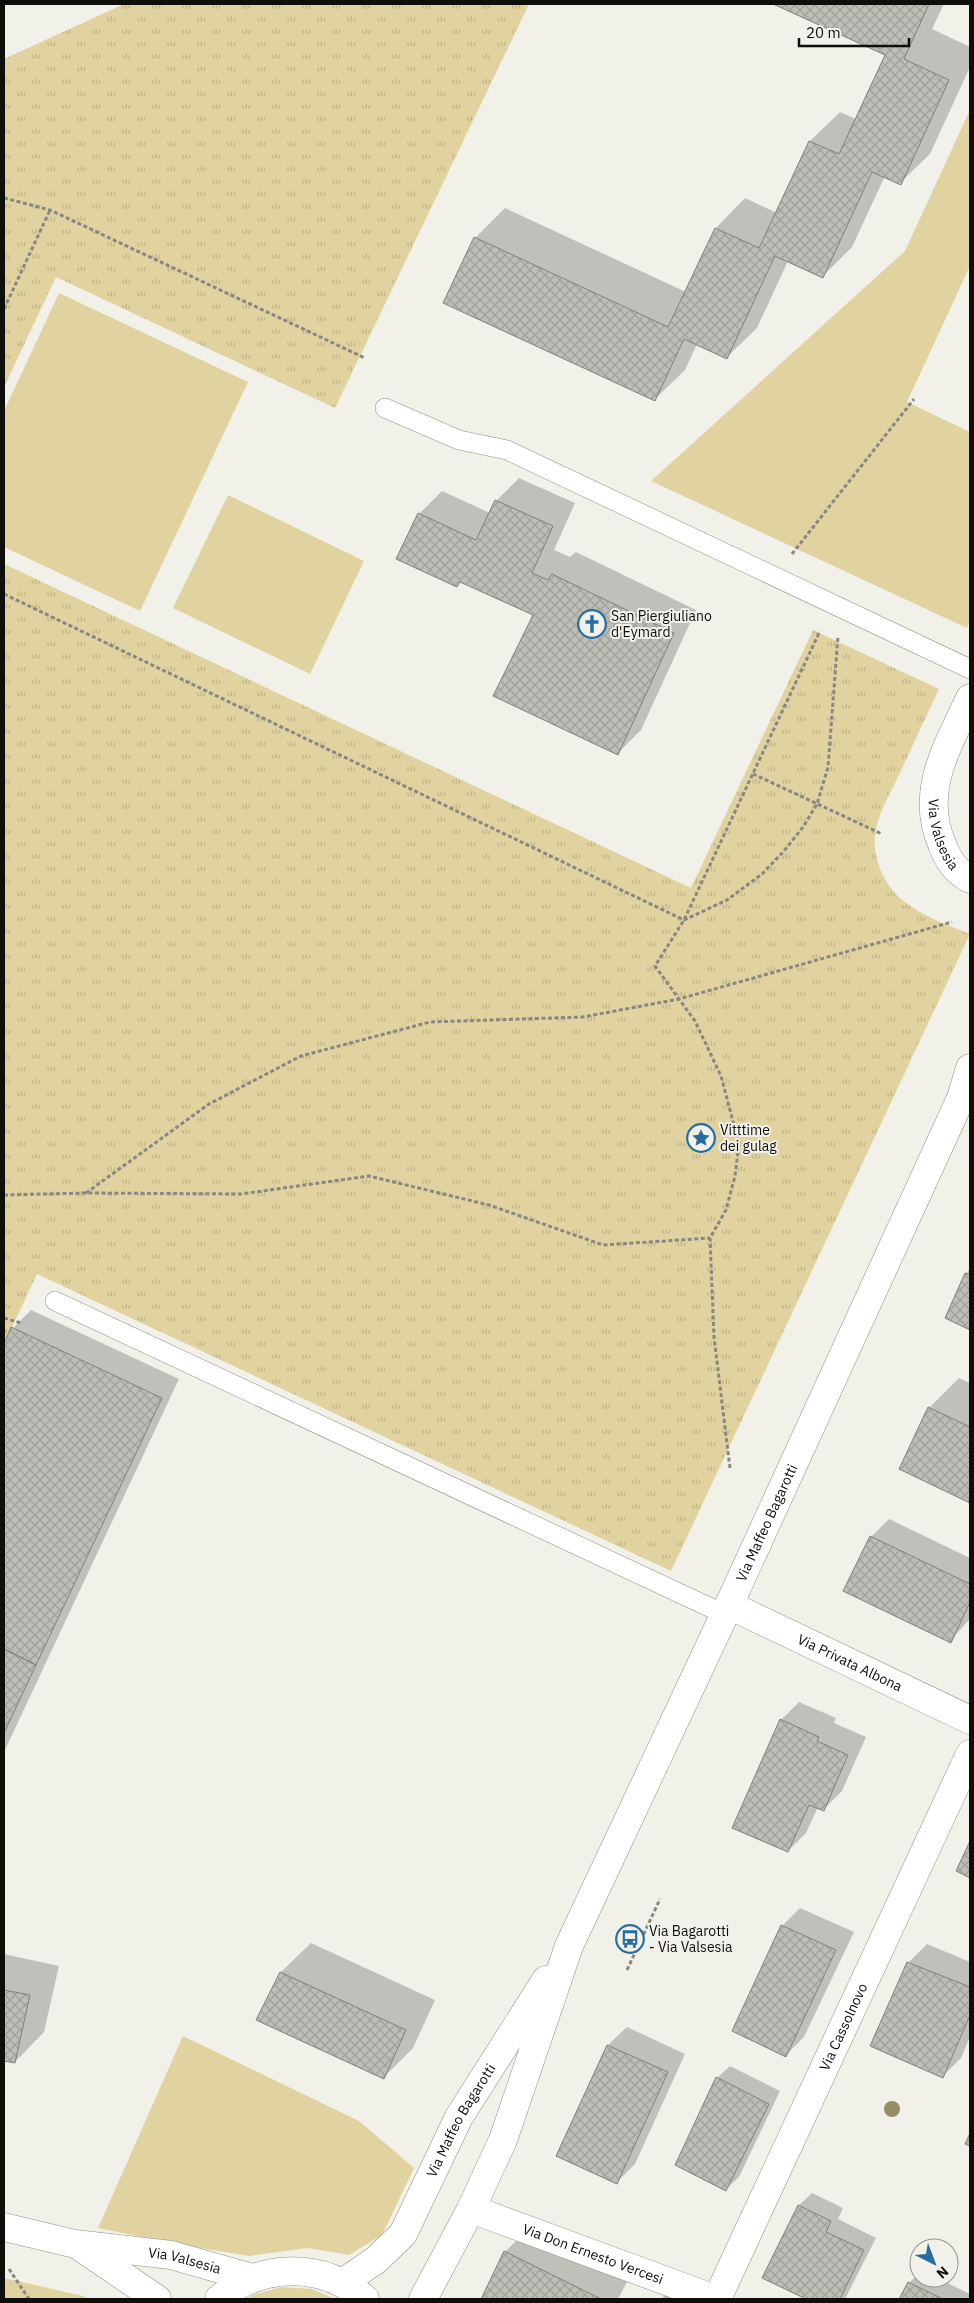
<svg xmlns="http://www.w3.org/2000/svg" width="974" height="2303" font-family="'IBM Plex Sans',sans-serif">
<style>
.green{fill:#e1d39f}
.park{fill:url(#park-tufts)}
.shadow{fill:#0003}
.building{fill:url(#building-cross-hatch);stroke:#82807a}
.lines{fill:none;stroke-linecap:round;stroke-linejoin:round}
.service-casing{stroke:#91908a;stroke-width:20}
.minor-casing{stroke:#91908a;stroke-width:29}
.tertiary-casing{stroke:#91908a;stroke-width:29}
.path{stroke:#888782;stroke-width:3;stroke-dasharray:4 2.5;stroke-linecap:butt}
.service{stroke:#fff;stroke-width:19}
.minor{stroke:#fff;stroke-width:28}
.tertiary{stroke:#fff;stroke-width:28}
.tree{fill:#968e69}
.labels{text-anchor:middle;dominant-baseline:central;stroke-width:4;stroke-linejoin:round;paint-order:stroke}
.poi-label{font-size:14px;fill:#0e0e0b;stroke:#f1f0e9;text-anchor:start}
.street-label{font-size:14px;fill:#0e0e0b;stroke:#f1f0e9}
</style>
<defs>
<pattern id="park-tufts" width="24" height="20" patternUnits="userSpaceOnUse" patternTransform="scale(1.25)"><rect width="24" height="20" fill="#e1d39f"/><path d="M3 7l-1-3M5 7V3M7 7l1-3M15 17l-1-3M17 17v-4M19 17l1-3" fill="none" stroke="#c0b488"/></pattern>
<pattern id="building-cross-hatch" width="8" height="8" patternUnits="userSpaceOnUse" patternTransform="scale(1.25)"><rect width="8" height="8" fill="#bdbcb5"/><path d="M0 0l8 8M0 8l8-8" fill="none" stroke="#a1a09a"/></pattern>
</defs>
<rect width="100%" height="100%" fill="#f1f0e9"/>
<!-- green -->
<path class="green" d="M 970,110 L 970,266 L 907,402 L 970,432 L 970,621 L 967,628 L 651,481 L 905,251 Z
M 59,293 L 248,382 L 140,611 L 4,547 L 4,411 Z
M 228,495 L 364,561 L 310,674 L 173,608 Z
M 183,2036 L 359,2121 L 414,2168 L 382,2235 L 349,2255 L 307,2248 L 249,2256 L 182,2245 L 98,2228 Z
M 4,2278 L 83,2296 L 88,2299 L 4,2299 Z
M 282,2287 L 312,2289 L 335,2299 L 247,2299 L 252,2295 Z"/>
<!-- park -->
<path class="park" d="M 124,4 L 529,4 L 335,408 L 56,277 L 4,387 L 4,59 Z
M 4,564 L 691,888 L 813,630 L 939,689 C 925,719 911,749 897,779 C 888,797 877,816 875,836 C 873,855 881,877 894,892 C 914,914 944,923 970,934 L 671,1571 L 37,1274 L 4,1344 Z"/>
<!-- shadow -->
<path class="shadow" d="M 776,4 L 944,4 L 932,29 L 970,47 L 970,67 L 930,154 L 900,183 L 885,176 L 852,247 L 822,277 L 788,261 L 757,328 L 727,357 L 697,344 L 685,370 L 655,399 L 475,238 L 505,208 L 686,292 L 716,228 L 745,198 L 777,213 L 810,141 L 840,112 L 856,119 L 886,55 Z
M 519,478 L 575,503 L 554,550 L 570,557 L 576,552 L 696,610 L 641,730 L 618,753 L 534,614 L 462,581 L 457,586 L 419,514 L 442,491 L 490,513 L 496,501 Z
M 970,1269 L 970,1328 L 947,1317 L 966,1273 Z
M 31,1310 L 179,1379 L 4,1752 L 4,1347 L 13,1328 Z
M 959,1378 L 970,1383 L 970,1502 L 900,1468 L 929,1408 Z
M 889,1519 L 970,1558 L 970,1619 L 950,1641 L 871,1537 Z
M 799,1702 L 836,1718 L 834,1723 L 866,1737 L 842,1791 L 823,1810 L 818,1807 L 806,1833 L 788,1851 L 781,1720 Z
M 800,1908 L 854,1932 L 804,2037 L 786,2055 L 782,1926 Z
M 311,1943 L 435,2000 L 413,2048 L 383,2078 L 258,2019 L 281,1972 Z
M 927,1944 L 970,1962 L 970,2037 L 961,2058 L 943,2076 L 908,1963 Z
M 4,1954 L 59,1966 L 44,2032 L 15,2062 L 4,2060 Z
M 627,2027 L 685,2054 L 635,2164 L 617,2182 L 558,2156 L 608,2045 Z
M 730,2066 L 780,2091 L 739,2177 L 726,2189 L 717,2078 Z
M 812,2193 L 843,2208 L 838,2219 L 876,2238 L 845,2299 L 809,2299 L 764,2277 L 799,2205 Z
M 535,2222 L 633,2271 L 618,2299 L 482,2299 L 505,2252 Z
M 919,2273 L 919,2278 L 937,2278 L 970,2294 L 970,2299 L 901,2299 L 909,2283 Z
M 671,2289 L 692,2299 L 661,2299 Z"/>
<!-- building -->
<path class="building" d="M 773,4 L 929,4 L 904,59 L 949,80 L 901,185 L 872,172 L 823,278 L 775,256 L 727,359 L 684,339 L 655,401 L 443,303 L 474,237 L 668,327 L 715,228 L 759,248 L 809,141 L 839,154 L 885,55 Z
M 495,500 L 553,526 L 532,573 L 548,580 L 552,574 L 674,633 L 618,755 L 493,696 L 533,615 L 460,582 L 457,587 L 396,559 L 418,513 L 476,540 Z
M 965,1273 L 970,1275 L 970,1330 L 945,1318 Z
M 11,1327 L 162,1398 L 36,1665 L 4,1649 L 4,1344 Z
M 928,1407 L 970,1427 L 970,1503 L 899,1469 Z
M 870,1536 L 970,1584 L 970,1602 L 951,1643 L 843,1591 Z
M 4,1649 L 36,1665 L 4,1733 Z
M 780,1719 L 819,1737 L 817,1741 L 848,1755 L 824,1811 L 809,1805 L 788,1852 L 732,1828 Z
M 970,1841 L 970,1878 L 956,1871 Z
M 781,1925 L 836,1950 L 786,2057 L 732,2031 Z
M 907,1962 L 970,1987 L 970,2015 L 943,2078 L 870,2046 Z
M 280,1972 L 406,2030 L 384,2079 L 256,2020 Z
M 4,1990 L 30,1995 L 15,2063 L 4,2061 Z
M 607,2045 L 668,2072 L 617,2184 L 556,2156 Z
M 716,2077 L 769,2104 L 726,2191 L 675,2165 Z
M 970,2133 L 970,2146 L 965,2144 Z
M 798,2205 L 831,2221 L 826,2232 L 864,2250 L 840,2299 L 806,2299 L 762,2278 Z
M 504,2251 L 601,2299 L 481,2299 Z
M 908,2282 L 943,2299 L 899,2299 Z"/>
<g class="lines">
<defs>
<path id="service" d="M 385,408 L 459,440 L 507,450 L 970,669
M 55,1301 L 724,1614"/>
<g id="minor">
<path id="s1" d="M 970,698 C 948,746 919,791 942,844 C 948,860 955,871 970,879"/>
<path id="s2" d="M 729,1605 L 970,1720"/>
<path id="s3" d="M 471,2209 L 715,2299"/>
<path id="s4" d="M 4,2227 L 75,2244 L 171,2255 L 252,2278"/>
<path d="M 79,2246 L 157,2299"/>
<path id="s5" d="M 717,2299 L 970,1754"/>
</g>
<g id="tertiary">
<path id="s6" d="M 342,2283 L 376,2260 L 403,2234 L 459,2117 L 546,1980"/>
<path d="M 219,2299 C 261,2263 322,2261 365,2299"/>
<path id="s7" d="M 423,2299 L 471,2209 L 503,2140 L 569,1946 L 729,1605 L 961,1098 L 970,1068"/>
</g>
</defs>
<!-- service casing -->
<use href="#service" class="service-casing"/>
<!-- minor casing -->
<use href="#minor" class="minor-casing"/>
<!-- tertiary casing -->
<use href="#tertiary" class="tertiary-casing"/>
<!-- path -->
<path class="path" d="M 4,198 L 50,210 L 365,358
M 4,309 L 50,210
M 792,554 L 914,399
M 4,594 L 684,920 L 727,900 L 762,874 L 784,851 L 803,827 L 817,804 L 828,767 L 838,636
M 753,774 L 882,834
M 86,1193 L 209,1104 L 301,1056 L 430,1022 L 583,1017 L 679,999 L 952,922
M 4,1195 L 86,1193 L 241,1194 L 369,1176 L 489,1205 L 603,1245 L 710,1238
M 4,1318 L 21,1323
M 730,1468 L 714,1337 L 710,1238 L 726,1210 L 735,1176 L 739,1144 L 721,1076 L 695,1021 L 655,966 L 684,920 L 820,631
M 627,1970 L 660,1899
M 9,2269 L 29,2299"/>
<!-- service -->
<use href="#service" class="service"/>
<!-- minor -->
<use href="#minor" class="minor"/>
<!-- tertiary -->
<use href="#tertiary" class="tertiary"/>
</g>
<!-- trees -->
<circle class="tree" cx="892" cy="2109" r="8"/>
<!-- icons -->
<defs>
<symbol id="church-ring" viewBox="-11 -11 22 22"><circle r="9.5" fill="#f1f0e9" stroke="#286da2" stroke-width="1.5"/><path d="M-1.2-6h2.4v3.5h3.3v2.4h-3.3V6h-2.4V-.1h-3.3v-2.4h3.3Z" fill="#286da2"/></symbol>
<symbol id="sight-ring" viewBox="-11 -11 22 22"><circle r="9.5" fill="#f1f0e9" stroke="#286da2" stroke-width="1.5"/><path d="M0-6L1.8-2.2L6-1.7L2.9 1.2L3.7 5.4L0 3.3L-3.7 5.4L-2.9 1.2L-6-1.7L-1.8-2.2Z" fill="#286da2"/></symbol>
<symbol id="bus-ring" viewBox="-11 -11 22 22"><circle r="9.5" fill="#f1f0e9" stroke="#286da2" stroke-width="1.5"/><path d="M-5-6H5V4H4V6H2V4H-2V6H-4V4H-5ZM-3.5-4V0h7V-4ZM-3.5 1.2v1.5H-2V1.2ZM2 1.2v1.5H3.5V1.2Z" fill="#286da2"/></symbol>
</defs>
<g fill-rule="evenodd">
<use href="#church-ring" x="576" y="608" width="32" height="32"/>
<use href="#sight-ring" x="685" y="1122" width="32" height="32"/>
<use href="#bus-ring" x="614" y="1923" width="32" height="32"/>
</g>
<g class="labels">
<!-- poi labels -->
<g class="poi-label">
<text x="611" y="616">San Piergiuliano<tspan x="611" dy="16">d'Eymard</tspan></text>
<text x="720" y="1130">Vitttime<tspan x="720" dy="16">dei gulag</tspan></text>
<text x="649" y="1931">Via Bagarotti<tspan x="649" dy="16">- Via Valsesia</tspan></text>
</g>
<!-- street labels -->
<g class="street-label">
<text stroke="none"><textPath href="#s1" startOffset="145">Via Valsesia</textPath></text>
<text stroke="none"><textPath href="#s7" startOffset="850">Via Maffeo Bagarotti</textPath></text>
<text stroke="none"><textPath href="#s2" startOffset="134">Via Privata Albona</textPath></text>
<text stroke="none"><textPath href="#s5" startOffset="300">Via Cassolnovo</textPath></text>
<text stroke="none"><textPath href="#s6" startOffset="206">Via Maffeo Bagarotti</textPath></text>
<text stroke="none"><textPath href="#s3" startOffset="130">Via Don Ernesto Vercesi</textPath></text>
<text stroke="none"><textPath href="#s4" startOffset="184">Via Valsesia</textPath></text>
</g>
</g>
<!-- border -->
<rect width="974" height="2303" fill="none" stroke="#0e0e0b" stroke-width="10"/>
<!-- north arrow -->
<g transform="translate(934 2263) rotate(138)"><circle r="24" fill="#f1f0e9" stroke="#969690"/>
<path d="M0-4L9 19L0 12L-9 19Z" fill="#286da2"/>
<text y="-8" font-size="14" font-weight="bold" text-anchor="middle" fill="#0e0e0b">N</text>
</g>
<!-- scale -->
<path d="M799 38v8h110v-8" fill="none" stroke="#0e0e0b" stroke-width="2.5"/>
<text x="806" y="38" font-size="15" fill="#0e0e0b" stroke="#f1f0e9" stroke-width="4" paint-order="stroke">20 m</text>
</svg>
